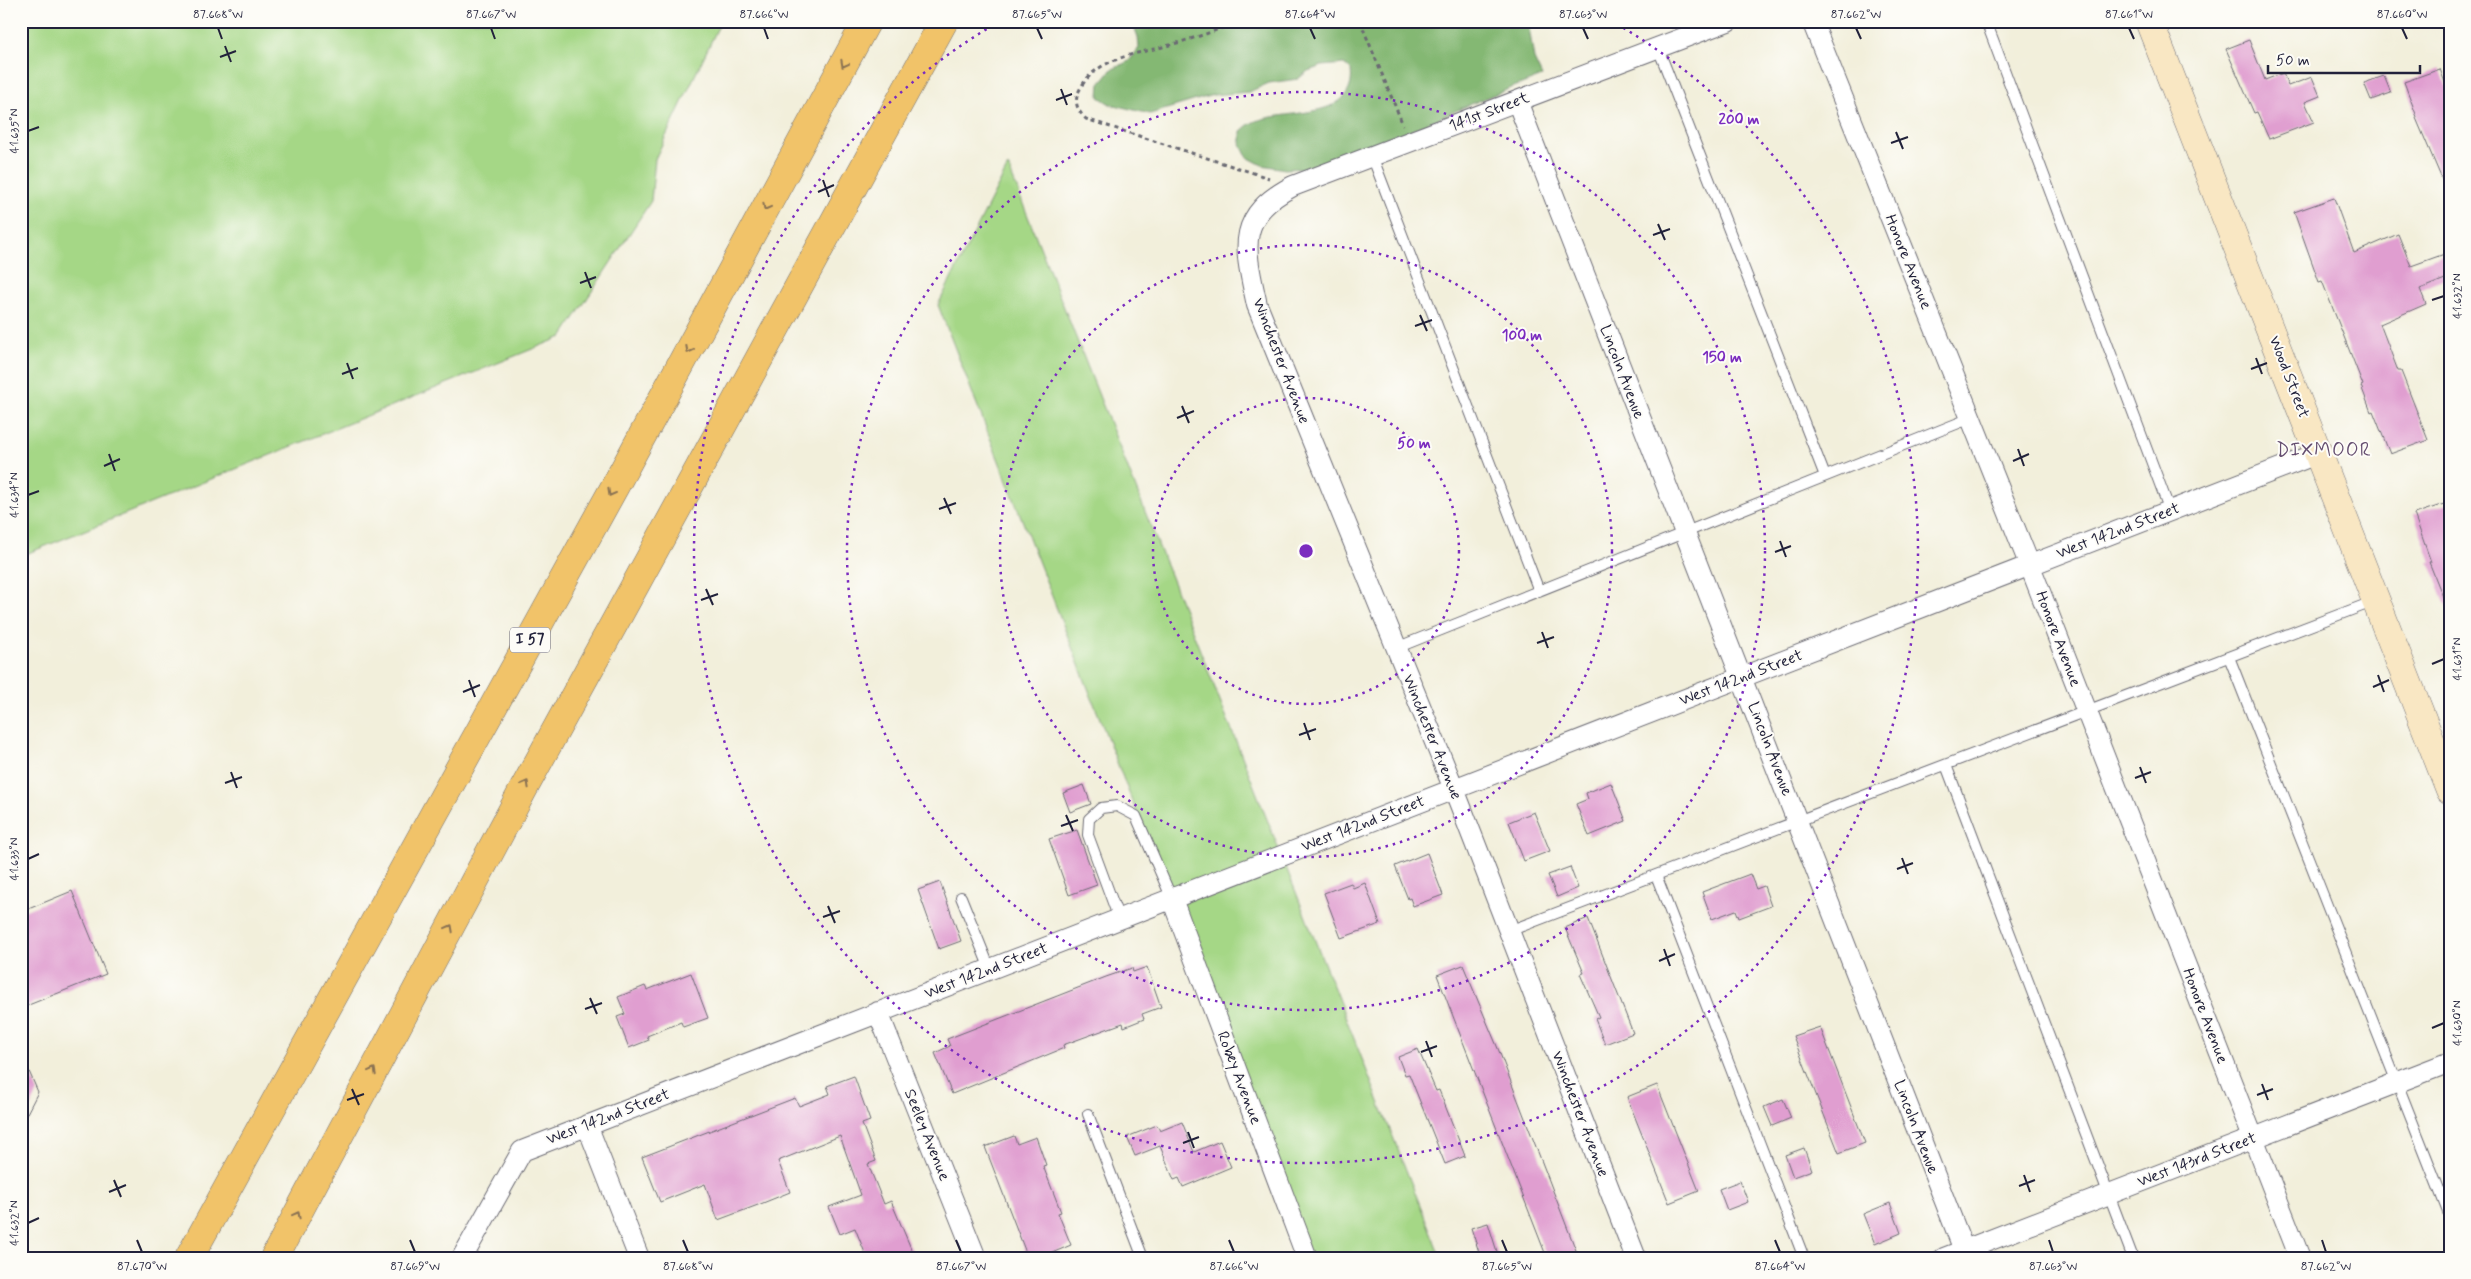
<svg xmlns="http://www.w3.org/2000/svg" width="2471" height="1279" font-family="Mynerve,sans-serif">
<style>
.green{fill:#a5d786;stroke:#647c60}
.forest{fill:#84b873;stroke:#536d57}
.building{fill:#e09ed0}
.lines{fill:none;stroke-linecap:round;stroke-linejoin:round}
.service-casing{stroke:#6b6a73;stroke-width:12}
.minor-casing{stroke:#6b6a73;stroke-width:22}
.secondary-casing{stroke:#6b6a73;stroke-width:29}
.motorway-casing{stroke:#6b6a73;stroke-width:29}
.path{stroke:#6b6a73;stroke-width:3;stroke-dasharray:4 4;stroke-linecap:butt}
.service{stroke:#fff;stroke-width:10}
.minor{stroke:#fff;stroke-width:20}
.secondary{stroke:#f9e7c3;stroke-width:28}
.motorway{stroke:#f1c369;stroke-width:28}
.oneway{stroke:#8a7252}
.ticks{fill:none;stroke:#22223b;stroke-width:2}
.ring{fill:none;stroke:#7b2cbf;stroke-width:2.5;stroke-dasharray:2.5 5}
.labels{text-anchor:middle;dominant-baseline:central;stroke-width:4;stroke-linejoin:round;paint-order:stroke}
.shield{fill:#fdfcf7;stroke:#646373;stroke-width:1}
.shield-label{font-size:15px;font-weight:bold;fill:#22223b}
.street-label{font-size:16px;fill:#22223b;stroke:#fdfcf7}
.quarter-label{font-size:19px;letter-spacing:1px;fill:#644d6f;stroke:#fdfcf7}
.centre{fill:#7b2cbf;stroke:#fdfcf7;stroke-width:2.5}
.ring-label{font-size:15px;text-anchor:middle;font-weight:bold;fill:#7b2cbf;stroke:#fdfcf7;stroke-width:4;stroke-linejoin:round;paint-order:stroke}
.neatline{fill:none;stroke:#22223b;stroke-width:2}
.ticks-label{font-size:12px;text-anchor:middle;fill:#22223b}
</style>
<rect width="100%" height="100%" fill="#fdfcf7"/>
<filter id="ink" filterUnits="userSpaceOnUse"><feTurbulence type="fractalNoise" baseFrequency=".02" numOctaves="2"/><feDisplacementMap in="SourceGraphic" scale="10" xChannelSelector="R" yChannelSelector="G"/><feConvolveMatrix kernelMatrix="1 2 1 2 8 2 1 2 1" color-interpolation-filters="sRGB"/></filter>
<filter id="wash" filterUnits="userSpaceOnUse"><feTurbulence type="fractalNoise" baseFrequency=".0096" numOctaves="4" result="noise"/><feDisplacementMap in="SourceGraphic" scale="20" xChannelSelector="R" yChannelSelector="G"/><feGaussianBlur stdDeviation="1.12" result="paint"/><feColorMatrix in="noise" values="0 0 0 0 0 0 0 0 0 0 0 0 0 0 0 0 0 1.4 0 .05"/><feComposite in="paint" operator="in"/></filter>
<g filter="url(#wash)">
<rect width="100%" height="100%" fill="#f2efdb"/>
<!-- green -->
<path class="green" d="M 21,21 L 721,21 L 655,159 L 651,201 L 562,337 L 21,556 Z
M 1008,166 L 1441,1258 L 1311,1258 L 938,305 Z"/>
<!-- forest -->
<path class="forest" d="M 1132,21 L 1528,21 L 1534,59 L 1542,76 L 1483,99 L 1373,147 L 1308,168 L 1285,169 L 1262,165 L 1247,157 L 1241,145 L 1241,131 C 1244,129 1247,125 1250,124 C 1278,107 1358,124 1351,70 L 1344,64 L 1322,66 L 1308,71 L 1298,79 L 1269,83 L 1249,92 L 1213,95 L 1150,114 L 1110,104 L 1099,97 L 1100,83 L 1111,70 L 1129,61 L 1139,48 L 1138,37 Z"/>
<g id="blocks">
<!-- building -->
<path class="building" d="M 2249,40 L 2265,80 L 2283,73 L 2288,86 L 2312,77 L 2320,96 L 2305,102 L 2314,122 L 2269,139 L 2257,112 L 2254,113 L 2226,49 Z
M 2440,69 L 2450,96 L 2449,196 L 2416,118 L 2417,117 L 2404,82 Z
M 2384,76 L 2391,93 L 2371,100 L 2364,83 Z
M 2334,198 L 2354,253 L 2398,234 L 2411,266 L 2450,252 L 2450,277 L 2420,289 L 2426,304 L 2380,324 L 2398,371 L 2401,371 L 2428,440 L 2390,454 L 2373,411 L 2371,412 L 2361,386 L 2363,385 L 2322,281 L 2319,282 L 2294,212 Z
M 2450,502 L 2450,612 L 2449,612 L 2429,562 L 2431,562 L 2414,514 Z
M 1611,783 L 1626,821 L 1589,836 L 1576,804 L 1588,799 L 1586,793 Z
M 1084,785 L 1091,804 L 1070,812 L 1063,793 Z
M 1534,812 L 1550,851 L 1524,861 L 1509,822 Z
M 1077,830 L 1097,885 L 1069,895 L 1049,839 Z
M 1427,853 L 1443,895 L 1413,906 L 1410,898 L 1408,899 L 1395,866 Z
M 1570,867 L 1578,888 L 1557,897 L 1548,875 Z
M 1750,874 L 1756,889 L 1764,886 L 1771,906 L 1739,918 L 1736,910 L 1712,919 L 1702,892 Z
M 940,882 L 961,941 L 939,949 L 918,890 Z
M 1351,883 L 1353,888 L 1365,883 L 1380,924 L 1341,938 L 1324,893 Z
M 72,891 L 106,974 L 21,1008 L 21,912 Z
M 1588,918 L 1633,1033 L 1605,1044 L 1595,1019 L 1599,1017 L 1580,974 L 1584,973 L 1565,928 Z
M 1463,965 L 1499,1051 L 1577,1253 L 1566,1258 L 1547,1258 L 1437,975 Z
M 1147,967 L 1161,1007 L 1142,1014 L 1144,1019 L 1124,1027 L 1123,1023 L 1063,1045 L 1064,1048 L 952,1094 L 935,1053 L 950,1046 L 947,1039 L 1106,977 L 1132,968 L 1133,972 Z
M 691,973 L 708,1018 L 683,1027 L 681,1022 L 647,1036 L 649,1040 L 629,1048 L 617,1017 L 625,1014 L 618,997 L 645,986 L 647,990 Z
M 1820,1027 L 1865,1143 L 1839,1153 L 1793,1036 Z
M 1418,1049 L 1436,1091 L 1439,1090 L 1465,1156 L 1445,1164 L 1409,1074 L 1405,1075 L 1398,1057 Z
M 21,1053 L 38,1092 L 21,1125 Z
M 854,1076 L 870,1121 L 862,1124 L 876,1161 L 868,1164 L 884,1204 L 891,1201 L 915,1258 L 867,1258 L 855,1228 L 840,1234 L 829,1207 L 861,1195 L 840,1136 L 778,1161 L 790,1192 L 758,1205 L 718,1220 L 705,1184 L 660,1202 L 642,1157 L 795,1098 L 799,1106 L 830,1094 L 827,1086 Z
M 1657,1085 L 1699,1191 L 1669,1203 L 1627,1097 Z
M 1783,1099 L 1791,1118 L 1772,1126 L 1764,1107 Z
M 1182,1122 L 1194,1152 L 1220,1141 L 1231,1167 L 1183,1187 L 1179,1178 L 1174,1180 L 1160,1146 L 1135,1156 L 1127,1137 L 1157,1125 L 1160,1131 Z
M 1014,1136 L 1017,1144 L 1036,1137 L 1046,1165 L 1043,1166 L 1061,1212 L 1058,1213 L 1071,1245 L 1040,1258 L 1028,1258 L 985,1147 Z
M 1804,1148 L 1812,1170 L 1793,1177 L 1785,1155 Z
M 1740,1181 L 1748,1202 L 1727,1210 L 1719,1189 Z
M 1890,1203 L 1901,1233 L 1875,1244 L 1863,1214 Z
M 1488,1223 L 1499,1258 L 1481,1258 L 1471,1228 Z"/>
</g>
</g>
<g filter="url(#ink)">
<use href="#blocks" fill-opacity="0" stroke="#6b6a73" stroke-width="1"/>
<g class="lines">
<defs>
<path id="service" d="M 1986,21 L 2170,511
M 1658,48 L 1825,476
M 1372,156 L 1539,591
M 1396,648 L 1971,418
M 2229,657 L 2450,1217
M 1946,765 L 2133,1258
M 1656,875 L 1804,1258
M 961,897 L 990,969
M 1119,919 L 1088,835 L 1089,819 L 1101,808 L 1117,806 L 1136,816 L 1172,899
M 1509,931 L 2375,601
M 1088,1114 L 1143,1258"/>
<path id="minor" d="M 1812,21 L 2030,566 L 2300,1258
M 1517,101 L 1967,1258
M 1172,899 L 1307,1258
M 878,1012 L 976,1258
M 587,1125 L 639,1258
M 462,1258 L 522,1151 L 2319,453
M 1636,1258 L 1454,789 L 1257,305 C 1245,249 1234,217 1293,186 L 1728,21
M 1944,1258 L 2450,1062"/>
<path id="secondary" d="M 2149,21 L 2450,790"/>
<path id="motorway" d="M 189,1258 L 615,486 L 867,21
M 274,1258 L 523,790 L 944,21"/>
</defs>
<!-- service casing -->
<use href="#service" class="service-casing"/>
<!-- minor casing -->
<use href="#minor" class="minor-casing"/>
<!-- secondary casing -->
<use href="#secondary" class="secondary-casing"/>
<!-- motorway casing -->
<use href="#motorway" class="motorway-casing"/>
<!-- path -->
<path class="path" d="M 1239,21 C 1217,30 1196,38 1173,44 C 1141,54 1097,56 1080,89 C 1073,102 1077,110 1086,119 L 1269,178
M 1360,21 L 1403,125"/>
<!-- service -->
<use href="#service" class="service"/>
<!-- minor -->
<use href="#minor" class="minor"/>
<!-- secondary -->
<use href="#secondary" class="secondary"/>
<!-- motorway -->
<use href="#motorway" class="motorway"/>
</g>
<!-- one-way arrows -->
<defs><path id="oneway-chevron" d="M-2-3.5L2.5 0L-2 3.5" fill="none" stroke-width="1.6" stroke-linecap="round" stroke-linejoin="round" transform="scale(1.25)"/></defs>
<g class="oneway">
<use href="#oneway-chevron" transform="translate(844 64) rotate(118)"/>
<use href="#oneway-chevron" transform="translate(766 207) rotate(118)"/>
<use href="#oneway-chevron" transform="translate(689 350) rotate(118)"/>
<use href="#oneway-chevron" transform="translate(611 493) rotate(119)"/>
<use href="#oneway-chevron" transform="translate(526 784) rotate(-61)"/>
<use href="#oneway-chevron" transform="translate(450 928) rotate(-62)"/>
<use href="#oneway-chevron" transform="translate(373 1071) rotate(-62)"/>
<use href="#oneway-chevron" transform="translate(297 1215) rotate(-62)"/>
</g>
</g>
<!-- ticks -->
<path class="ticks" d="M 218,28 L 222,39M 491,28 L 495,39M 764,28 L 768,39M 1037,28 L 1042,39M 1310,28 L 1315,39M 1583,28 L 1588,39M 1856,28 L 1861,39M 2129,28 L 2134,39M 2402,28 L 2407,39M 225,46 L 231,62M 220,57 L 236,51M 1061,89 L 1067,105M 1056,100 L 1072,94M 28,131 L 39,127M 1896,132 L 1903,149M 1891,143 L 1908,137M 823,180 L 829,197M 818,192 L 834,185M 1658,224 L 1665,240M 1653,235 L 1670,229M 585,272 L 591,288M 580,283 L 596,277M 2432,300 L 2444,296M 1420,315 L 1427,331M 1415,326 L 1432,320M 2256,358 L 2262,374M 347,363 L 353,379M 2251,369 L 2267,363M 342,374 L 358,368M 1182,406 L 1189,423M 1177,418 L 1194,411M 2018,449 L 2024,466M 109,454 L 115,471M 2013,461 L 2029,454M 104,466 L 120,459M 28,495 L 39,491M 944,498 L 951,514M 939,509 L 956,503M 1780,541 L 1786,557M 1775,552 L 1791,546M 706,589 L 713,605M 701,600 L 718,594M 1542,632 L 1548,648M 1537,643 L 1554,637M 2432,664 L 2444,659M 2378,675 L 2384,692M 469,680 L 475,697M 2373,687 L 2389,680M 463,692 L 480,685M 1304,723 L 1310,740M 1299,735 L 1316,729M 2140,767 L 2146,783M 231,772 L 237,788M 2135,778 L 2151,772M 225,783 L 242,777M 1066,815 L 1073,831M 1061,826 L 1078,820M 1902,858 L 1908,874M 28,859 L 39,854M 1897,869 L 1913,863M 828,906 L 835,923M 823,917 L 840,911M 1664,949 L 1670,966M 1659,961 L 1675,954M 590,998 L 597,1014M 585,1009 L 602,1003M 2432,1028 L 2444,1023M 1426,1041 L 1432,1057M 1421,1052 L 1437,1046M 2262,1084 L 2268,1100M 352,1089 L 359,1105M 2257,1095 L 2273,1089M 347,1100 L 364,1094M 1188,1132 L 1194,1148M 1183,1143 L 1199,1137M 2024,1175 L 2030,1192M 114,1180 L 121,1197M 2019,1186 L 2035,1180M 109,1192 L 126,1185M 28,1223 L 39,1218M 137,1240 L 142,1252M 410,1240 L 415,1252M 683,1240 L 688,1252M 956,1240 L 961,1252M 1229,1240 L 1234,1252M 1502,1240 L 1507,1252M 1775,1240 L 1780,1252M 2049,1240 L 2053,1252M 2322,1240 L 2326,1252"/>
<!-- distance rings -->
<g class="ring">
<circle cx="1306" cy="551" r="153"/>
<circle cx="1306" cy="551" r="306"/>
<circle cx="1306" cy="551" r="459"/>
<path d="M1617 24A612 612 0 1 1 995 24"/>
</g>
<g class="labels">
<!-- shield labels -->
<rect class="shield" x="510" y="627.5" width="40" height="25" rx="4"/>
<g class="shield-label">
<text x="530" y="640">I 57</text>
</g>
<!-- street labels -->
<g class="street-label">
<text transform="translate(1489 112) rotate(-21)">141st Street</text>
<text transform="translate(1908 262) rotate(68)">Honore Avenue</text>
<text transform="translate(1281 361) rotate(69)">Winchester Avenue</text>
<text transform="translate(1622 372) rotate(69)">Lincoln Avenue</text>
<text transform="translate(2289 377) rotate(69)">Wood Street</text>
<text transform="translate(2118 531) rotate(-21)">West 142nd Street</text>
<text transform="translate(2058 639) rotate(69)">Honore Avenue</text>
<text transform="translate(1741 678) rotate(-21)">West 142nd Street</text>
<text transform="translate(1432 737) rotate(68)">Winchester Avenue</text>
<text transform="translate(1770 749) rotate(69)">Lincoln Avenue</text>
<text transform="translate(1363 824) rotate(-21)">West 142nd Street</text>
<text transform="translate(986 971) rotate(-21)">West 142nd Street</text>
<text transform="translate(2205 1016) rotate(69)">Honore Avenue</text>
<text transform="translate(1239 1078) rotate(69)">Robey Avenue</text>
<text transform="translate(1580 1114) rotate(69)">Winchester Avenue</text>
<text transform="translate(608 1117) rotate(-21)">West 142nd Street</text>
<text transform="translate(1916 1127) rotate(69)">Lincoln Avenue</text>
<text transform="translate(927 1135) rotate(68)">Seeley Avenue</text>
<text transform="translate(2197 1160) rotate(-21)">West 143rd Street</text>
</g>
<!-- quarter labels -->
<g class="quarter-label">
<text x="2324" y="450">DIXMOOR</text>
</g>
</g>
<circle cx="1306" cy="551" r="8" class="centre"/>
<g class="ring-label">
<text x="1739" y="124">200 m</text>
<text x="1522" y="340">100 m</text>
<text x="1722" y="362">150 m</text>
<text x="1414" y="448">50 m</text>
</g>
<!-- margin -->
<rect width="2471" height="1279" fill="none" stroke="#fdfcf7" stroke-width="55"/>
<!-- scale -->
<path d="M2268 65v8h152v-8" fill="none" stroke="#22223b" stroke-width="2.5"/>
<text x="2276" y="65" font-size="15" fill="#22223b" stroke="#fdfcf7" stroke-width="4" paint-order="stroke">50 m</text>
<rect x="28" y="28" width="2416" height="1224" class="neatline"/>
<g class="ticks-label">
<text x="218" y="18">87.668°W</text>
<text x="491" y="18">87.667°W</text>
<text x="764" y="18">87.666°W</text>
<text x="1037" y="18">87.665°W</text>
<text x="1310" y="18">87.664°W</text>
<text x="1583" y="18">87.663°W</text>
<text x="1856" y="18">87.662°W</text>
<text x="2129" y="18">87.661°W</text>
<text x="2402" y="18">87.660°W</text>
<text transform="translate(14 131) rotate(-90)" y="4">41.635°N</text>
<text transform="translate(2457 296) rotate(-90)" y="4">41.632°N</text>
<text transform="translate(14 495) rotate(-90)" y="4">41.634°N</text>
<text transform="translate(2457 659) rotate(-90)" y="4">41.631°N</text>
<text transform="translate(14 859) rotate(-90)" y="4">41.633°N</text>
<text transform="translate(2457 1023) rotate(-90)" y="4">41.630°N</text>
<text transform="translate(14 1223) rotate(-90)" y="4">41.632°N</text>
<text x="142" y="1270">87.670°W</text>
<text x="415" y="1270">87.669°W</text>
<text x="688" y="1270">87.668°W</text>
<text x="961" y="1270">87.667°W</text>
<text x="1234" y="1270">87.666°W</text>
<text x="1507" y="1270">87.665°W</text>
<text x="1780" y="1270">87.664°W</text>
<text x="2053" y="1270">87.663°W</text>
<text x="2326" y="1270">87.662°W</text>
</g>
</svg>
